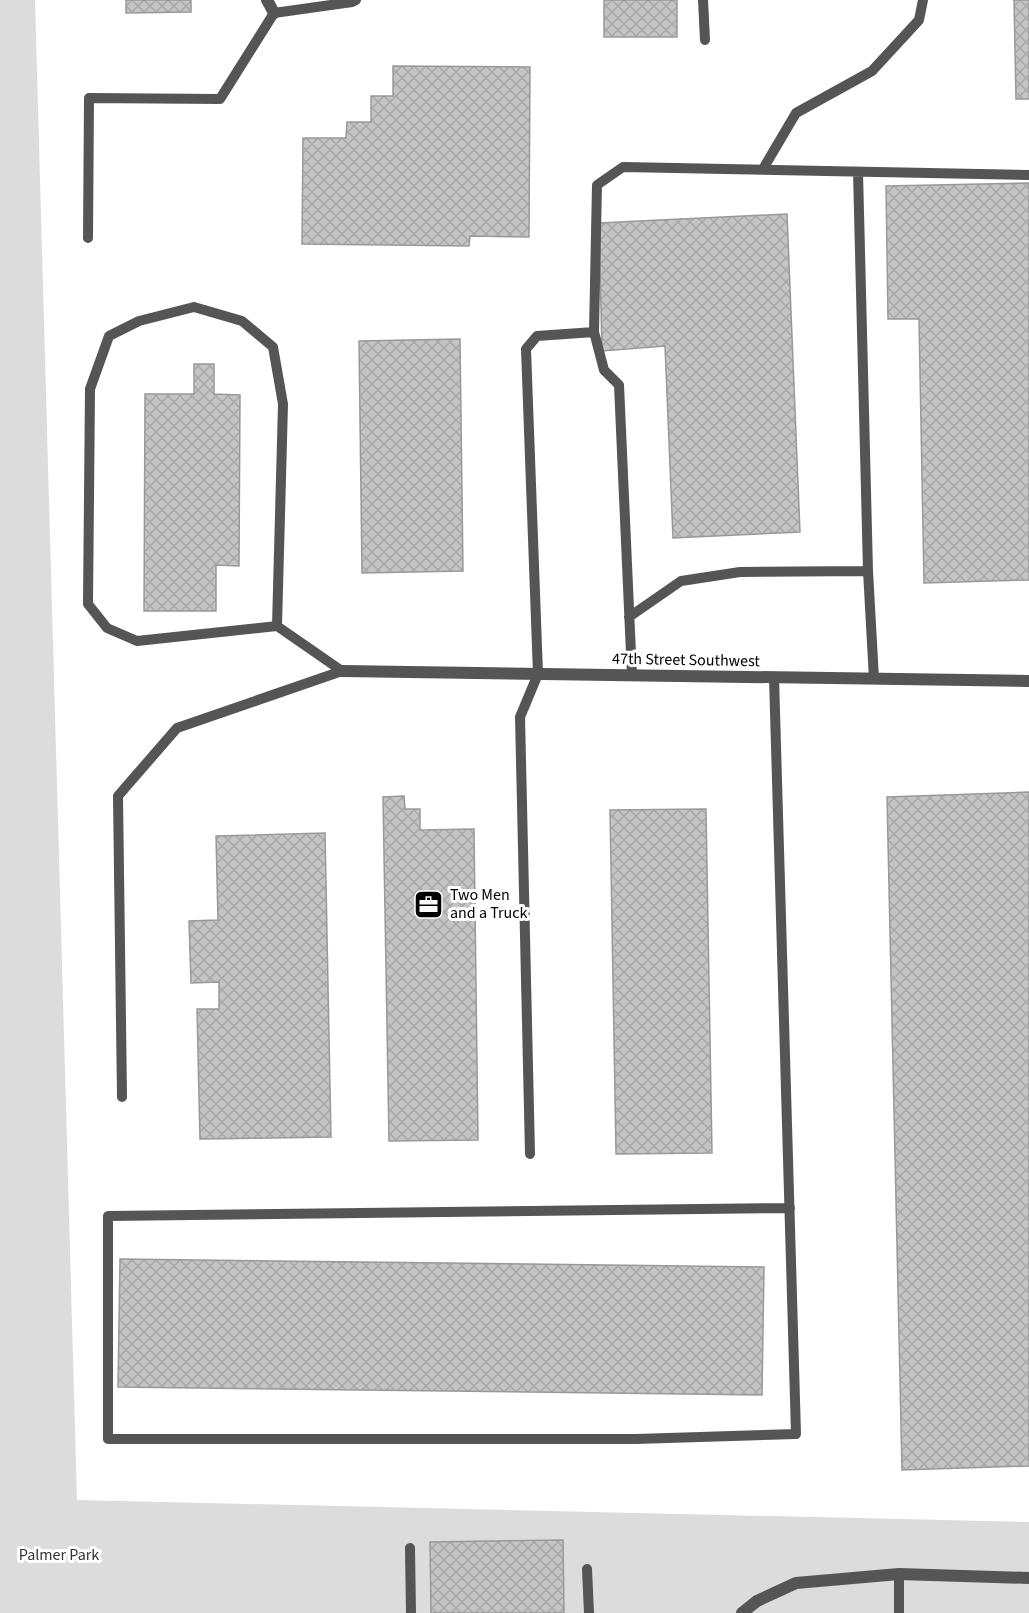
<svg xmlns="http://www.w3.org/2000/svg" width="1029" height="1613" font-family="'Source Sans 3',sans-serif">
<style>
.green{fill:#dcdcdc}
.building{fill:url(#building-cross-hatch);stroke:#999;stroke-width:1.5}
.lines{fill:none;stroke-linecap:round;stroke-linejoin:round}
.service{stroke:#555;stroke-width:10}
.minor{stroke:#555;stroke-width:12}
.labels{text-anchor:middle;dominant-baseline:central;stroke-width:6;stroke-linejoin:round;paint-order:stroke}
.street-label{font-size:16px;fill:#000;stroke:#fff}
.poi-label{font-size:16px;fill:#000;stroke:#fff;text-anchor:start}
.park-label{font-size:16px;fill:#333;stroke:#fff}
</style>
<defs>
<pattern id="building-cross-hatch" width="8" height="8" patternUnits="userSpaceOnUse" patternTransform="scale(1.5)"><rect width="8" height="8" fill="#c4c4c4"/><path d="M0 0l8 8M0 8l8-8" fill="none" stroke="#a7a7a7"/></pattern>
</defs>
<rect width="100%" height="100%" fill="#fff"/>
<!-- green -->
<path class="green" d="M 0,0 L 35,0 L 77,1500 L 1029,1522 L 1029,1613 L 0,1613 Z"/>
<!-- building -->
<path class="building" d="M 126,0 L 191,0 L 191,12 L 126,13 Z
M 604,0 L 677,0 L 677,37 L 604,37 Z
M 1014,0 L 1029,0 L 1029,99 L 1016,99 Z
M 393,66 L 530,67 L 529,237 L 470,236 L 469,246 L 302,244 L 303,138 L 346,138 L 347,122 L 371,122 L 371,96 L 393,96 Z
M 1029,183 L 1029,580 L 924,583 L 919,319 L 888,319 L 886,186 Z
M 787,214 L 800,532 L 673,538 L 665,346 L 602,351 L 599,223 Z
M 460,339 L 463,571 L 362,573 L 359,341 Z
M 194,364 L 214,364 L 214,394 L 240,395 L 239,566 L 216,565 L 216,611 L 144,611 L 145,394 L 194,394 Z
M 1029,792 L 1029,1466 L 902,1470 L 887,797 Z
M 404,796 L 405,809 L 420,809 L 420,830 L 474,829 L 478,1140 L 389,1141 L 383,797 Z
M 706,809 L 712,1153 L 616,1154 L 610,810 Z
M 325,833 L 331,1137 L 200,1139 L 197,1009 L 219,1009 L 219,982 L 191,983 L 189,921 L 218,920 L 216,836 Z
M 120,1259 L 764,1267 L 762,1395 L 118,1387 Z
M 563,1540 L 564,1613 L 431,1613 L 430,1542 Z"/>
<g class="lines">
<!-- service -->
<path class="service" d="M 703,0 L 705,40
M 763,169 L 796,113 L 872,71 L 919,20 L 923,0
M 88,238 L 89,98 L 220,99 L 274,13 L 352,2 L 356,0
M 594,332 L 604,370 L 619,385 L 632,676
M 868,571 L 874,679
M 629,617 L 681,581 L 740,572 L 868,571 L 858,172
M 277,626 L 137,641 L 107,628 L 88,604 L 90,389 L 109,336 L 139,321 L 194,307 L 242,321 L 273,347 L 283,404 L 277,626 L 342,671
M 774,677 L 796,1434 L 636,1439 L 108,1439 L 108,1216 L 790,1208
M 122,1097 L 118,796 L 177,728 L 342,671
M 530,1154 L 520,717 L 538,674 L 526,349 L 537,336 L 594,332 L 597,185 L 623,167 L 1029,175
M 410,1548 L 411,1613
M 587,1569 L 589,1613
M 899,1574 L 899,1613"/>
<!-- minor -->
<path class="minor" d="M 267,0 L 274,13
M 342,671 L 1029,681
M 742,1613 L 757,1601 L 796,1583 L 899,1574 L 1029,1578"/>
</g>
<!-- icons -->
<defs>
<symbol id="office-square" viewBox="-11 -11 22 22"><rect x="-9" y="-9" width="18" height="18" rx="4" fill="#000" stroke="#fff"/><path d="M-6-3h4V-5.5h4V-3h4V5H-6ZM-1-4.5V-3h2v-1.5ZM-6 0V1H6V0Z" fill="#fff"/></symbol>
</defs>
<g fill-rule="evenodd">
<use href="#office-square" x="412" y="888" width="33" height="33"/>
</g>
<g class="labels">
<!-- street labels -->
<g class="street-label">
<text transform="translate(686 660) rotate(1)">47th Street Southwest</text>
</g>
<!-- poi labels -->
<g class="poi-label">
<text x="450" y="895">Two Men<tspan x="450" dy="18">and a Truck</tspan></text>
</g>
<!-- park labels -->
<g class="park-label">
<text x="59" y="1555">Palmer Park</text>
</g>
</g>
</svg>
